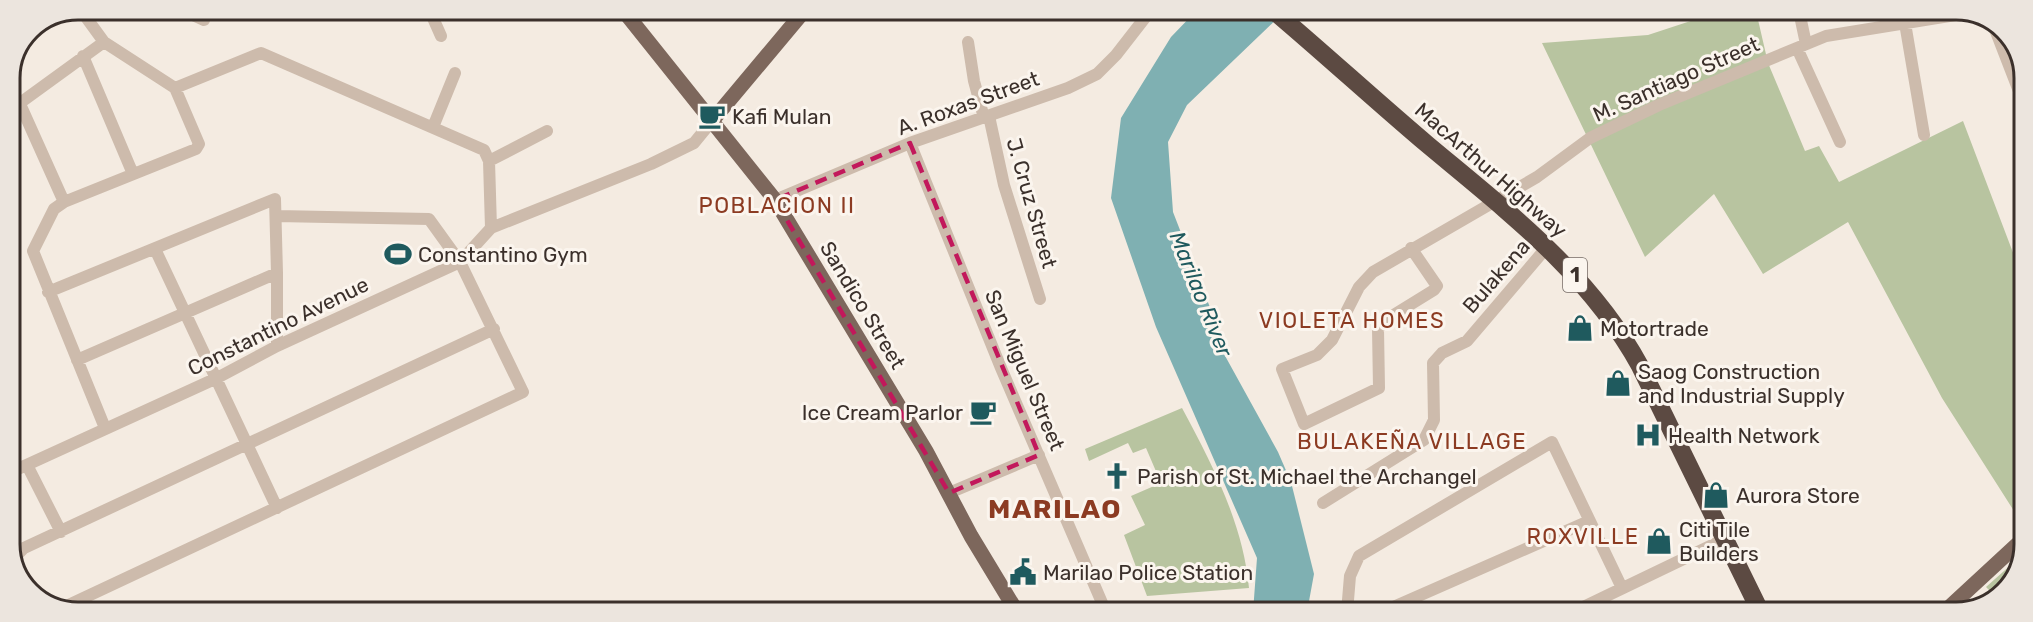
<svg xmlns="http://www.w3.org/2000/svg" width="2033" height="622" font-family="Rubik,sans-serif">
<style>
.green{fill:#b8c4a0}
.water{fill:#7fb0b2}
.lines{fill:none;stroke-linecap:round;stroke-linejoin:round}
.minor{stroke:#cdbbac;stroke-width:12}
.major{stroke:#7d675c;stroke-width:15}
.highway{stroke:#5c4a42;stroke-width:18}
.marked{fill:none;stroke:#c2185b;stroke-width:4.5;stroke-dasharray:12 8;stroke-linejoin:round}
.labels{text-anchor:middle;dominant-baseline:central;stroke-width:6;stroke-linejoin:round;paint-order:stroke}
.shield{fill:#fbf5ee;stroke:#756b66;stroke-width:1.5}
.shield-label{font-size:20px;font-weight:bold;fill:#3b302b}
.street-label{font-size:21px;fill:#3b302b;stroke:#fbf5ee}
.poi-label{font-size:21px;fill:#3b302b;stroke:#fbf5ee;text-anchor:start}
.neighbourhood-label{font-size:22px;letter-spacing:1.5px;fill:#8c3b22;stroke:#fbf5ee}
.water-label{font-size:22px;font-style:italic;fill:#1f5a5e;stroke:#fbf5ee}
.district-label{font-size:27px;font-weight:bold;letter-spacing:1.5px;fill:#8c3b22;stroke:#fbf5ee}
.rim{fill:none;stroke:#3b302b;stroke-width:3}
</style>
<rect width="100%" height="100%" fill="#f4ebe1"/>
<!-- green -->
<path class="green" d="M 1721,11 L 1756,11 L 1768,63 L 1805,151 L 1819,146 L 1839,182 L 1963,121 L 2023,279 L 2021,522 L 1942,398 L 1848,222 L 1763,274 L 1714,194 L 1645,257 L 1542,43 L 1648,35 Z
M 1182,408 C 1212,464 1243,523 1249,588 L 1147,596 L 1124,535 L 1145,525 L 1131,496 L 1161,483 L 1146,448 L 1133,453 L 1128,443 L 1089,461 L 1085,449 Z
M 2022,555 L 2022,562 L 1997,598 L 1986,587 Z"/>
<!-- water -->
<path class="water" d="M 1197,10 L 1285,11 L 1187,105 L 1168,142 L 1173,212 L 1211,310 L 1213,334 L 1278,452 L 1291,482 L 1314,574 L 1307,612 L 1253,612 L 1257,558 L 1156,327 L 1111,198 L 1121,118 L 1171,37 Z"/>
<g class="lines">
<!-- minor -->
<path class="minor" d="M 80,9 L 104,42 L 175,88 L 199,144 L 196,149 L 64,202 L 54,209 L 33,251 L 105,428
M 180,9 L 204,20
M 429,9 L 441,36
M 1799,11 L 1806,44
M 1905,23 L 1924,135
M 1993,24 L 2024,104
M 968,42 L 974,81 L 984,118
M 1797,48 L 1840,142
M 83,56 L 133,174
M 175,88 L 261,53 L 484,150 L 489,161 L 547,131
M 20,104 L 64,202
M 9,111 L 104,42
M 989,116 L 1004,185 L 1040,299
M 433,127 L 455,73
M 910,143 L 1001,368 L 1106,612
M 489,161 L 491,228
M 775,200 L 910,143 L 1068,88 L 1097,74 L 1116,55 L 1151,10
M 1411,248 L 1437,286 L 1434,290 L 1387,319 L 1378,329 L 1379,388 L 1304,424 L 1282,369 L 1317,355 L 1332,340 L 1359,287 L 1373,272 L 1537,177 L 1590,138 L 1659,105 L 1826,36 L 1974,12
M 155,249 L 277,508
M 277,273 L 277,346
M 48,292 L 275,199 L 277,273 L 77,360
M 27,465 L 61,532
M 9,473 L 217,378 L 277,346 L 460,262 L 491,228 L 651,164 L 694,143 L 712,121
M 949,493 L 1039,455
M 1323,503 L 1424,440 L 1434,420 L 1433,363 L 1442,353 L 1467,341 L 1547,247
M 13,559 L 24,548 L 494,329
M 58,610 L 523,392 L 460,262 L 429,219 L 277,216
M 1347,612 L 1350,576 L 1359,556 L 1552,442 L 1622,588
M 1382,612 L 1589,521
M 1571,613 L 1725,539"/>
<!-- major -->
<path class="major" d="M 623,10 L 775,200 L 926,451 L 971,536 L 1017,612
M 712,121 L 805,10
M 1943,613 L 2022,540"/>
<!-- highway -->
<path class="highway" d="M 1274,11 C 1326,55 1376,101 1428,145 C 1507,211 1590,274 1640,366 L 1761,613"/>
</g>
<!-- marked area -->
<path class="marked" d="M 910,143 L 1039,455 L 949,493 L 775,200 Z"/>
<!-- icons -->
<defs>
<symbol id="cafe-bare" viewBox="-9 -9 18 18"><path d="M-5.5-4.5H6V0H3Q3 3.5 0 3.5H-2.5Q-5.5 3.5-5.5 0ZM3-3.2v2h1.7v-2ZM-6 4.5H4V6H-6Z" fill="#1f5a5e" stroke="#fbf5ee" stroke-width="2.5" paint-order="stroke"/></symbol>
<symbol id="stadium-bare" viewBox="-9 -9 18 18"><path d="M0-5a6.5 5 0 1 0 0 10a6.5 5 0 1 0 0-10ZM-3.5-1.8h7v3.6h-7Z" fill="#1f5a5e" stroke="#fbf5ee" stroke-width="2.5" paint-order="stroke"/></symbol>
<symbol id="shop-bare" viewBox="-9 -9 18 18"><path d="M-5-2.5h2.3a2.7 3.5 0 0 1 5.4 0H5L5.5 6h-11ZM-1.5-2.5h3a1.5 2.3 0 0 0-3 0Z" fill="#1f5a5e" stroke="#fbf5ee" stroke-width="2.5" paint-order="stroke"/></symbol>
<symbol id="hospital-bare" viewBox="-9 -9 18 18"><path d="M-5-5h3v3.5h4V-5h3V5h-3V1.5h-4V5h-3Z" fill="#1f5a5e" stroke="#fbf5ee" stroke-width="2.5" paint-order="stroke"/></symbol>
<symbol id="church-bare" viewBox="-9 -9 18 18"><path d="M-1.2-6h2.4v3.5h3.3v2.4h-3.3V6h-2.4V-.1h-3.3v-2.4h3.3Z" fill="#1f5a5e" stroke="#fbf5ee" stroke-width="2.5" paint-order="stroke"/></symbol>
<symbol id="civic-bare" viewBox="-9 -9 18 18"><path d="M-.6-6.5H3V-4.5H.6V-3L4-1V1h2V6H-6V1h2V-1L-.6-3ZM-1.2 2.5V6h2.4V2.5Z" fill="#1f5a5e" stroke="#fbf5ee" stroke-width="2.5" paint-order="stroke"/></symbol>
</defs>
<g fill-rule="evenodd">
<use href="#cafe-bare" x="693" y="97" width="38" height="38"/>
<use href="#stadium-bare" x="379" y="235" width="38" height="38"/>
<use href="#shop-bare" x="1561" y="309" width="38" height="38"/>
<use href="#shop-bare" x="1599" y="364" width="38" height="38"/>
<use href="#cafe-bare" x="964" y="393" width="38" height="38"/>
<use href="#hospital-bare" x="1629" y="416" width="38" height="38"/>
<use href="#church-bare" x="1098" y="457" width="38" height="38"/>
<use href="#shop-bare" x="1697" y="476" width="38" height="38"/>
<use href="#shop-bare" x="1640" y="522" width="38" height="38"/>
<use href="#civic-bare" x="1004" y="553" width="38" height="38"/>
</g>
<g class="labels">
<!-- shield labels -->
<rect class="shield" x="1563" y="258" width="24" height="34" rx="4.5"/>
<g class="shield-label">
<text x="1575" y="275">1</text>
</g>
<!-- street labels -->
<g class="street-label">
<text transform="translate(1676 79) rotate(-24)">M. Santiago Street</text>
<text transform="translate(968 103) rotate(-20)">A. Roxas Street</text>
<text transform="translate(1491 170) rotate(41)">MacArthur Highway</text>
<text transform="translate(1032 203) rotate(74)">J. Cruz Street</text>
<text transform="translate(1496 276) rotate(-49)">Bulakena</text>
<text transform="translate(863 305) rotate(59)">Sandico Street</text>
<text transform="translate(278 326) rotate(-26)">Constantino Avenue</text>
<text transform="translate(1025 370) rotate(67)">San Miguel Street</text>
</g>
<!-- poi labels -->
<g class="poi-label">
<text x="732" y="116">Kafi Mulan</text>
<text x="418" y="254">Constantino Gym</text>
<text x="1600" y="328">Motortrade</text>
<text x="1638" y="371">Saog Construction<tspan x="1638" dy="24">and Industrial Supply</tspan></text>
<text x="963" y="412" text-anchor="end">Ice Cream Parlor</text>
<text x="1668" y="435">Health Network</text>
<text x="1137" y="476">Parish of St. Michael the Archangel</text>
<text x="1736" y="495">Aurora Store</text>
<text x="1679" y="529">Citi Tile<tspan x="1679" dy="24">Builders</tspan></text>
<text x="1043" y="572">Marilao Police Station</text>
</g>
<!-- neighbourhood labels -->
<g class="neighbourhood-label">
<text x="777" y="205">POBLACION II</text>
<text x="1352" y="320">VIOLETA HOMES</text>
<text x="1412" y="441">BULAKEÑA VILLAGE</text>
<text x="1583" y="536">ROXVILLE</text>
</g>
<!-- water labels -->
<g class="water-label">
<text transform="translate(1201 294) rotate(68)">Marilao River</text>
</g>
<!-- district labels -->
<g class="district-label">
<text x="1055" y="509">MARILAO</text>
</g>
</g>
<!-- crop -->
<path d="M0 0H2033V622H0ZM78 20H1956A58 58 0 0 1 2014 78V544A58 58 0 0 1 1956 602H78A58 58 0 0 1 20 544V78A58 58 0 0 1 78 20Z" fill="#ece5de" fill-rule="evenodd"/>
<path class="rim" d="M78 20H1956A58 58 0 0 1 2014 78V544A58 58 0 0 1 1956 602H78A58 58 0 0 1 20 544V78A58 58 0 0 1 78 20Z"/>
</svg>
